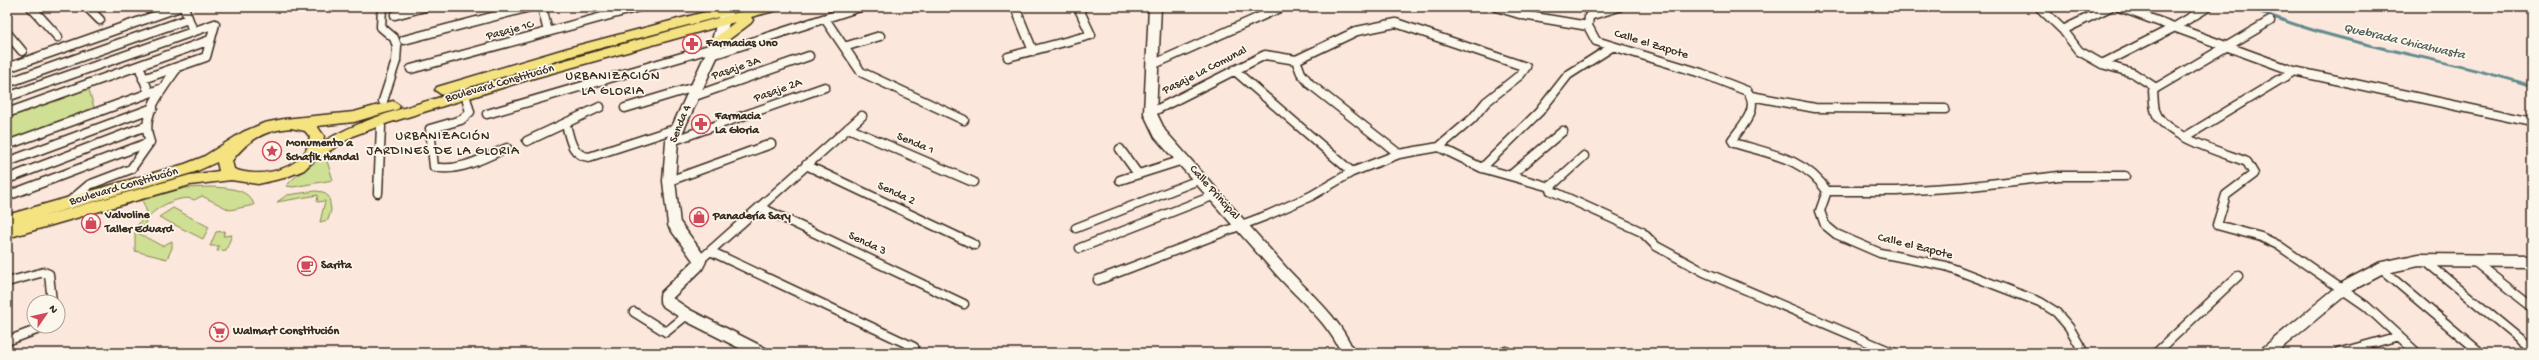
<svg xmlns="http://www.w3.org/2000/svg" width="2539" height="360" font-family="'Gochi Hand',sans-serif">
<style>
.green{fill:#cfdf93;stroke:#858458}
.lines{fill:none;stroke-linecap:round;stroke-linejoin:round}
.stream{stroke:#618a8d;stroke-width:3}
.street-casing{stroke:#3b2a1e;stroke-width:11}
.secondary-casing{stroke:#3b2a1e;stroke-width:15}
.highway-casing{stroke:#3b2a1e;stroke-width:3}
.street{stroke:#fbf7ec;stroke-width:8}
.secondary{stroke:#fbf7ec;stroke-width:12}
.highway{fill:#f5e382;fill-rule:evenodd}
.labels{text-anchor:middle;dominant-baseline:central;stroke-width:3.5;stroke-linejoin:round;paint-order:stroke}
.street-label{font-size:12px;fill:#3b2a1e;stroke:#fbf7ec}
.poi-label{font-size:12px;font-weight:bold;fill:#3b2a1e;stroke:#fbf7ec;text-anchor:start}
.water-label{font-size:13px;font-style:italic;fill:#4e5a56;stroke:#fbf7ec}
.neighbourhood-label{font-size:13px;letter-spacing:1px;fill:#3b2a1e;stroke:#fbf7ec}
</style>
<rect width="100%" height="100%" fill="#fce7dc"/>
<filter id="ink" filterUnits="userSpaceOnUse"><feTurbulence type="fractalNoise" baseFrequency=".025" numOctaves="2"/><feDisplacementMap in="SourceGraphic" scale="8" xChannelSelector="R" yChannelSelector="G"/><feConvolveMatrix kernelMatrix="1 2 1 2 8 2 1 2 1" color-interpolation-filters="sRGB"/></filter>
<g filter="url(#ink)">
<!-- green -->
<path class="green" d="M 88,86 L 95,111 L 8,142 L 7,115 Z
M 332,150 L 327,161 L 333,180 L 293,187 L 286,186 L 294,178 Z
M 211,187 C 226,188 249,188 254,205 L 230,210 L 202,196 L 194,200 C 181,192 140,214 145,228 L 138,233 L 162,246 L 172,241 L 172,248 L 167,259 L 135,251 L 135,229 L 147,212 L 142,200 L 185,188 Z
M 316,191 L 323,192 L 329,197 L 331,210 L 328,220 L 320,222 L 325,201 L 317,202 L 318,195 L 277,202 L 287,195 Z
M 173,208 L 209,227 L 203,239 L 159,217 Z
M 225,231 L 223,236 L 232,235 L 226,250 L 217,251 L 219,246 L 210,246 L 216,232 Z"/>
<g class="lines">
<!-- stream -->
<path class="stream" d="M 2249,7 C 2339,46 2439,56 2532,86"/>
<defs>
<path id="street" d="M 31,7 L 58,37
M 87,7 L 100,20
M 184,7 L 193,31
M 382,7 L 381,27 L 394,38 L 397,46 L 396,61 L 383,101
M 542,7 L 548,32
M 1015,7 L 1033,51
M 1496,7 L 1523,15 L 1588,26
M 1619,7 L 1589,16 L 1588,26 L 1596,41 L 1701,73 L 1747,91 C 1761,108 1742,126 1732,140 L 1734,143 C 1770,154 1805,158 1827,191 L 1820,211 L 1825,225 L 1836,234 L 1880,253 L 1946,266 L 2040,302 L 2056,312 L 2069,327 L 2084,353
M 2039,7 L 2063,30 L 2079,51 L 2102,64 L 2133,73 L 2156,88 L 2153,91 C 2154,99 2153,108 2157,115 C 2170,138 2224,153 2247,162 L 2254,174 L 2226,195 L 2217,225 L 2261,237 L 2278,245 L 2366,306 L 2417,353
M 2119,7 L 2294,71
M 395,15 L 425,7
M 825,19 L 861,72 L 964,120
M 2063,30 L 2110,7
M 7,33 L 22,51
M 404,40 L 530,7
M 844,47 L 880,36
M 712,55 L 860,7
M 1008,57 L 1091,35 L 1078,7
M 1296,60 L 1301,73 L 1310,84 L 1399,154
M 2102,64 L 2175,27 L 2208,7
M 1152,65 L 1282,7
M 139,66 L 149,93
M 7,68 L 180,7
M 411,69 L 639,7
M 1234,70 L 1352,172
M 143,79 L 206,57 L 215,24
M 7,83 L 188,19
M 2156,88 L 2270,21
M 465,94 L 470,112 L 461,120 L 430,129 L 434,167 C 459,173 485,157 507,148
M 1751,96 L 1815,108 L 1945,109
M 7,97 L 215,24
M 692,97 L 809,56
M 625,108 L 698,86
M 7,113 L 210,40
M 1150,113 L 1265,55 L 1296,60
M 487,114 L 716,47
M 566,124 C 570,139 571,155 589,157 L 678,128
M 848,128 L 973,182
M 2185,137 L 2294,71 L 2532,122
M 527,141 L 600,107
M 672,141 L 825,87
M 7,145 L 163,88
M 1439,147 L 1482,168 L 1550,187 L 1550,190 L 1642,232 L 1656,246 L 1704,272 L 1894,353
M 1120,149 L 1138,174
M 7,162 L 153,108
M 806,165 L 975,245
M 1482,168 L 1539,112 L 1568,75 L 1612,47
M 1511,175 L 1563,131
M 7,179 L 146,126
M 1120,180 L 1183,160
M 669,181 L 771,144
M 1550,187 L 1584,156
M 1827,191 L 1897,191 L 1963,187 L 2059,176 L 2125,176
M 378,193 L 381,127
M 7,196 L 150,142
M 70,201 L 89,185 L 131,169 L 150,142 C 139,115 163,88 178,67
M 760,207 L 964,304
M 1076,228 L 1201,179
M 1080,248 L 1215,195
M 710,251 L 914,347
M 700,260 L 862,116
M 2424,260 L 2532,349
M 2475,262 L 2532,307
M 2380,268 L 2481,353
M 1098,280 L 1268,215 L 1311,196 L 1352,172 L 1399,154 L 1439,147 L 1472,119 L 1486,102 L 1520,75 L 1526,67 L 1396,23 L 1357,31 L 1296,60
M 7,282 L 44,272 L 49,274 L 52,302
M 634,312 L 666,332 L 687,315
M 7,341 L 47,326
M 1502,353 L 1506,351
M 2156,353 L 2238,276
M 2338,353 L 2399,336"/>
<path id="secondary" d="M 1155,7 L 1150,113 L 1160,134 C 1201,180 1242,227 1283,273 C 1307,299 1334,320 1348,353
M 726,11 L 718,41 L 672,141 L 669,181 L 674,224 L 700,260 L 697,266 L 666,296 L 666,301 L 687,315 L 762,353
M 2266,353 L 2346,287 L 2382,268 L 2419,260 L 2532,261"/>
<path id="highway" d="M 724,7 L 747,7 L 745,10 L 578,54 L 442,95 L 435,90 L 437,87 L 568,48 Z
M 758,7 L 780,7 L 778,10 L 751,17 L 753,20 L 751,23 L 723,44 L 713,44 L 711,41 L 735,22 L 534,78 L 388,123 L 355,135 L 313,161 L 304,170 L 284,178 L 258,184 L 231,180 L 190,185 L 7,238 L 7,215 L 185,164 L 203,157 L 243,132 L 264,123 L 284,119 L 354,112 L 393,101 L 400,106 L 398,109 L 354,122 L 317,126 L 324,136 L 323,142 C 366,116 416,105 464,90 C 561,60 660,34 758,7 ZM 291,128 L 305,131 L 310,137 C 308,141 308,148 305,152 C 292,172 255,178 234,169 L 232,161 C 247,140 265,130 291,128 ZM 217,162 L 219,171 L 190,175 L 40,217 L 195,172 Z"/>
</defs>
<!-- street casing -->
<use href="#street" class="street-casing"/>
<!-- secondary casing -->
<use href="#secondary" class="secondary-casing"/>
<!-- highway casing -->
<use href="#highway" class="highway-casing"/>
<!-- street -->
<use href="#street" class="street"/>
<!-- secondary -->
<use href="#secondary" class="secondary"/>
<!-- highway -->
<use href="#highway" class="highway"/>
</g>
</g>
<!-- icons -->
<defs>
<symbol id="pharmacy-ring" viewBox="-11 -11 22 22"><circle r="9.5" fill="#fbf7ec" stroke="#d1495b" stroke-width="1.5"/><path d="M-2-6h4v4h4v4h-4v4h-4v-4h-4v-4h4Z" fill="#d1495b"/></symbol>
<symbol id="sight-ring" viewBox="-11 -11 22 22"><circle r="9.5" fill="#fbf7ec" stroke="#d1495b" stroke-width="1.5"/><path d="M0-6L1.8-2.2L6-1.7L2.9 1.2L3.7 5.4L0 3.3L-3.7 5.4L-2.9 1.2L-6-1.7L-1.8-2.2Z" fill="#d1495b"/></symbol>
<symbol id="shop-ring" viewBox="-11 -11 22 22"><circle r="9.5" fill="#fbf7ec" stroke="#d1495b" stroke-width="1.5"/><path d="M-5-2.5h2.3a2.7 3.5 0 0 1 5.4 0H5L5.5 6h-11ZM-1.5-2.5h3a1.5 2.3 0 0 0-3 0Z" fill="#d1495b"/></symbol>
<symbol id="cafe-ring" viewBox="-11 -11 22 22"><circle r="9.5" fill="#fbf7ec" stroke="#d1495b" stroke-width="1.5"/><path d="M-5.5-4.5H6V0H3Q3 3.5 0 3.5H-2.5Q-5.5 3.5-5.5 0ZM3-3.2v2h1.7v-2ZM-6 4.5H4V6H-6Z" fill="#d1495b"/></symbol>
<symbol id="supermarket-ring" viewBox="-11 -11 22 22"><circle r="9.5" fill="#fbf7ec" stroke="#d1495b" stroke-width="1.5"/><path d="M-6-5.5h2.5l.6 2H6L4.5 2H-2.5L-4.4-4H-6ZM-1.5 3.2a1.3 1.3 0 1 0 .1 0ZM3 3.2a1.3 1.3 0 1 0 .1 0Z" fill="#d1495b"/></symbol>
</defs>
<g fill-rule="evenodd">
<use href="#pharmacy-ring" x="681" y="33" width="22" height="22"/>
<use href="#pharmacy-ring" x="690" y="113" width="22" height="22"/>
<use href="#sight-ring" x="261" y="140" width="22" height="22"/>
<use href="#shop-ring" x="688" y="206" width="22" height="22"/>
<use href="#shop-ring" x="80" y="212" width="22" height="22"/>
<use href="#cafe-ring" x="296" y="255" width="22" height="22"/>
<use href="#supermarket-ring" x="208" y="321" width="22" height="22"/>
</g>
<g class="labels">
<!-- street labels -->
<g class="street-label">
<text transform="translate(510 31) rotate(-15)">Pasaje 1C</text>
<text transform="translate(1651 45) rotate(17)">Calle el Zapote</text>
<text transform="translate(736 69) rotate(-19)">Pasaje 3A</text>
<text transform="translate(1205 71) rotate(-27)">Pasaje La Comunal</text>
<text transform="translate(500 84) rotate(-16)">Boulevard Constitución</text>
<text transform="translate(778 91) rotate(-20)">Pasaje 2A</text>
<text transform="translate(681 124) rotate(-68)">Senda 4</text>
<text transform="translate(915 144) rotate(23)">Senda 1</text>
<text transform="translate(124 187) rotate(-16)">Boulevard Constitución</text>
<text transform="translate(1214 193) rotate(48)">Calle Principal</text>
<text transform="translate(896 194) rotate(25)">Senda 2</text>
<text transform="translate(867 244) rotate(25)">Senda 3</text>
<text transform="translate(1915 247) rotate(14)">Calle el Zapote</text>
</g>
<!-- poi labels -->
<g class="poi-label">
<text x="706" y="44">Farmacias Uno</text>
<text x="715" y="117">Farmacia<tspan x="715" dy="14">La Gloria</tspan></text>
<text x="286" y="144">Monumento a<tspan x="286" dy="14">Schafik Handal</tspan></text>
<text x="105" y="216">Valvoline<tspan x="105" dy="14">Taller Eduard</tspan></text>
<text x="713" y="217">Panadería Sary</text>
<text x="321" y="266">Sarita</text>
<text x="233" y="332">Walmart Constitución</text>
</g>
<!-- water labels -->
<g class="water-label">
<text transform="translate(2404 42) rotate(13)">Quebrada Chicahuasta</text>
</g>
<!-- neighbourhood labels -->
<g class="neighbourhood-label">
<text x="613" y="76">URBANIZACIÓN<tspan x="613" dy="15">LA GLORIA</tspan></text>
<text x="443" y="136">URBANIZACIÓN<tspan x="443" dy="15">JARDINES DE LA GLORIA</tspan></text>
</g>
</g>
<!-- margin -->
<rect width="2539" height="360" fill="none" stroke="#fbf7ec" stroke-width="24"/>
<rect x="12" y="12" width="2515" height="336" fill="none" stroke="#3b2a1e" stroke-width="1.5" filter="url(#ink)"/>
<!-- north arrow -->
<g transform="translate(46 314) rotate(56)"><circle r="19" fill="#fbf7ec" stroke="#aea59a"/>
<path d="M0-3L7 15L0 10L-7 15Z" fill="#d1495b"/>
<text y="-6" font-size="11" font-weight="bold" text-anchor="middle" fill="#3b2a1e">N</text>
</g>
</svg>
